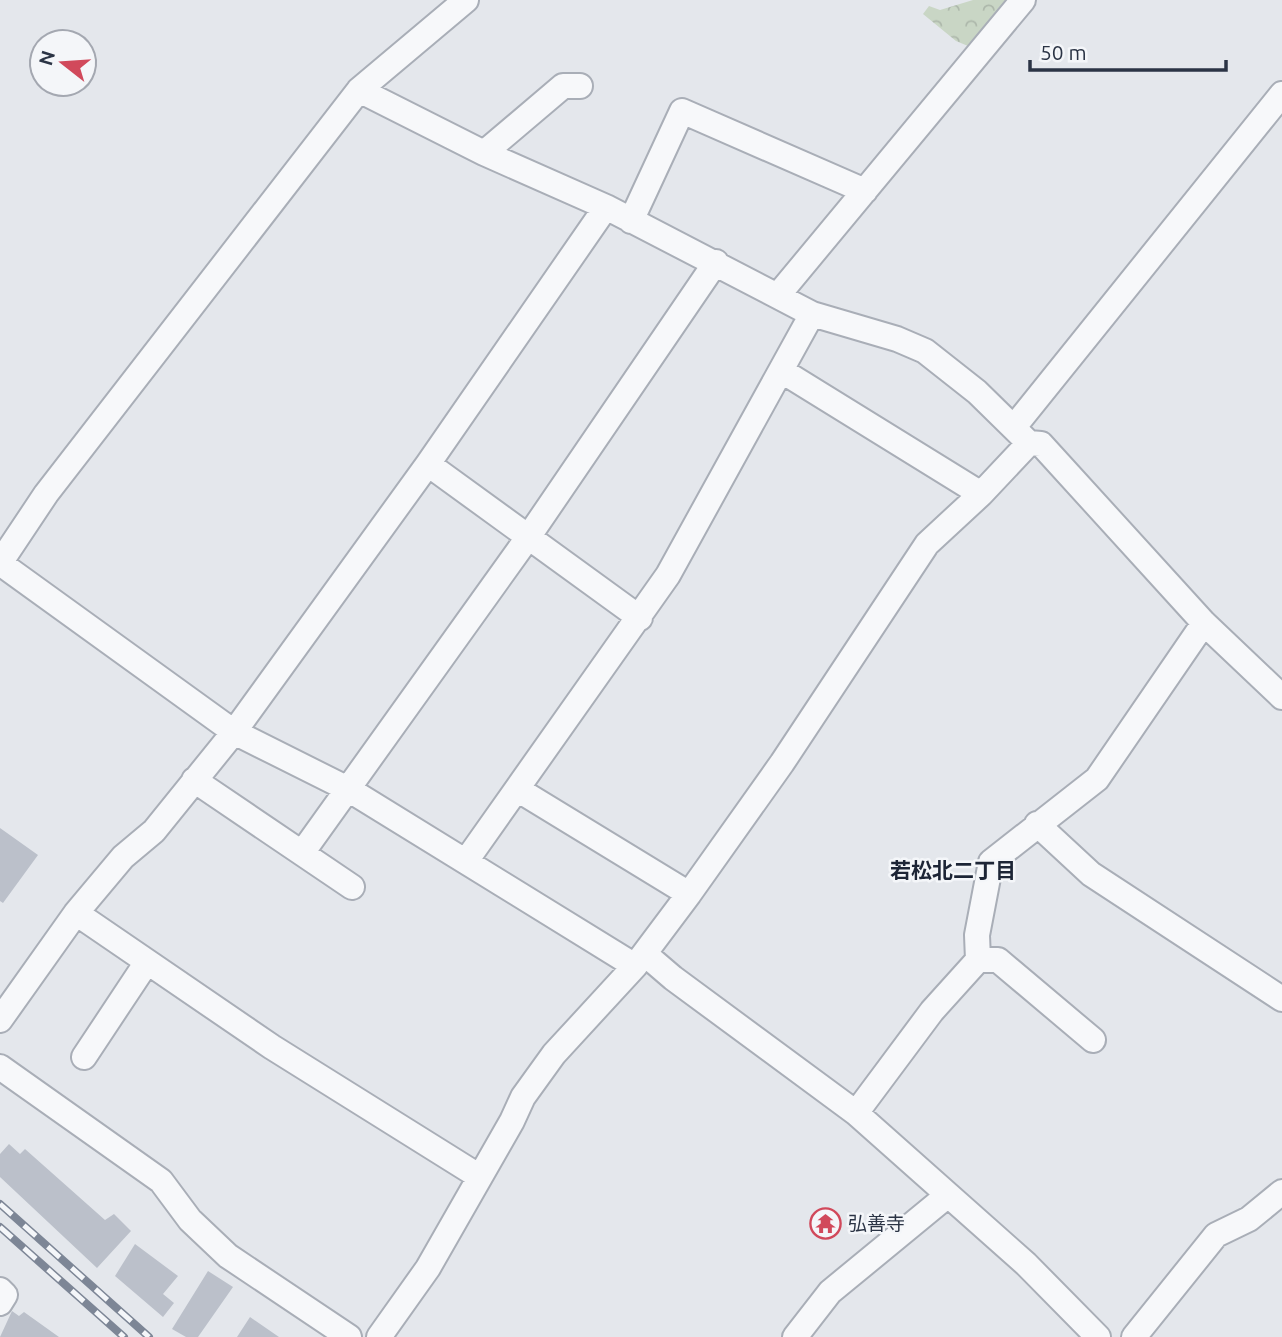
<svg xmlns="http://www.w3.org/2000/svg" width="1282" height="1337" font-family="Ubuntu,'Noto Sans JP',sans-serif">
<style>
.park{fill:url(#park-crowns)}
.building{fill:#bbc0ca}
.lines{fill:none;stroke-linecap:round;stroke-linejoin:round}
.minor-casing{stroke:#a9aeb7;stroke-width:28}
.minor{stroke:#f7f8fa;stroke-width:24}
.rail-casing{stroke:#7d8696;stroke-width:8}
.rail{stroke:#f4f6f9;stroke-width:5;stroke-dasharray:16;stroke-linecap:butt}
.labels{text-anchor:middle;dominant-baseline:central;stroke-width:5;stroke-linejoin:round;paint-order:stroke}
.poi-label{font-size:19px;fill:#2b3445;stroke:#f4f6f9;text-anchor:start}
.neighbourhood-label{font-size:21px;font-weight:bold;fill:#1d2536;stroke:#f4f6f9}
</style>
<defs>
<pattern id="park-crowns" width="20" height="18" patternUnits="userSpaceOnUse" patternTransform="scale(1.75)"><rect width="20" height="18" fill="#c9d6c5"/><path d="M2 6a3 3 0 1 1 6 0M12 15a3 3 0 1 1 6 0" fill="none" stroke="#adb8ab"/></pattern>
</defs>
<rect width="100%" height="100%" fill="#e4e7ec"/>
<!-- park -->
<path class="park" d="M 973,0 L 1009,0 L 968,46 L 956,41 L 923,14 L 929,6 L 940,10 Z"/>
<!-- building -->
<path class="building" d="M 0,828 L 38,855 L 3,903 L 0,901 Z
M 9,1144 L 20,1154 L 25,1149 L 105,1220 L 114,1214 L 131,1231 L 97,1268 L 0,1177 L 0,1154 Z
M 135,1244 L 178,1276 L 163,1294 L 174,1303 L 163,1317 L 115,1276 Z
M 208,1271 L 233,1287 L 198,1337 L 186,1337 L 172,1329 Z
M 12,1311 L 19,1316 L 24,1312 L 59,1337 L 0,1337 Z
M 250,1317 L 279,1337 L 237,1337 Z"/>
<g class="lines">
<defs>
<path id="minor" d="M 359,90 L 484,153 L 606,207 L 812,314 L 897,339 L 925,351 L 977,392 L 1029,443
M 484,153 L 563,86 L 580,86
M 631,221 L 682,111 L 865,191
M 779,294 L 1023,0
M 782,371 L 981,494
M 1014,427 L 1282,94
M 428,464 L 640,618
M 0,563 L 234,732 L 348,789 L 635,966
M 0,563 L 46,494 L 359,90 L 466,0
M 194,780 L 352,887
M 517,789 L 689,894
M 1037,824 L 1091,874 L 1282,999
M 302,853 L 529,536 L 716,262
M 466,861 L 668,575 L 812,314
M 645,954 L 673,978 L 856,1113 L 1026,1264 L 1098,1337
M 978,960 L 977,935 L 991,862 L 1097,779 L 1204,623
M 0,1020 L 76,913
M 84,1057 L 147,962
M 0,1067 L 161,1181 L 190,1220 L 228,1256 L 349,1337
M 856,1113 L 932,1011 L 978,960 L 998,960 L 1093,1040
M 480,1177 L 272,1047 L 76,913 L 123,857 L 154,831 L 234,732 L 428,464 L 606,207
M 0,1290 L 5,1295 L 0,1303
M 379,1337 L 428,1268 L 512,1121 L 523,1097 L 554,1054 L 635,966 L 689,894 L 782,763 L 927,544 L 981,494 L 1029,443 L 1041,444 L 1204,623 L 1282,697
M 795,1337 L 830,1292 L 948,1195
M 1134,1337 L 1216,1235 L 1249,1219 L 1282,1192"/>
</defs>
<!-- minor casing -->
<use href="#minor" class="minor-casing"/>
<!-- minor -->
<use href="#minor" class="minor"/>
<defs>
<path id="rail" d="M 0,1204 L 149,1337
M 0,1227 L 124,1337"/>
</defs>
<!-- rail casing -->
<use href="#rail" class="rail-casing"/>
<!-- rail -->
<use href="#rail" class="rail"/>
</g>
<!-- icons -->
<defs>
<symbol id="temple-ring" viewBox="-11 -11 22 22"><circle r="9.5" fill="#f4f6f9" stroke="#d1495b" stroke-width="1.5"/><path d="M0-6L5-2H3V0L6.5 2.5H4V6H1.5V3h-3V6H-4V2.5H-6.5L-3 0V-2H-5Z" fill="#d1495b"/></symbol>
</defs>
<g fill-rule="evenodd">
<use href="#temple-ring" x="808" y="1206" width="35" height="35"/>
</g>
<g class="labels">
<!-- poi labels -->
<g class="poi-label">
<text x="848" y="1223">弘善寺</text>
</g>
<!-- neighbourhood labels -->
<g class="neighbourhood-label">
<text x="953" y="870">若松北二丁目</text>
</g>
</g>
<!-- north arrow -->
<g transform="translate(63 63) rotate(287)"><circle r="33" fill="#f4f6f9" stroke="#a4a8b1" stroke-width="2"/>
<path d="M0-5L12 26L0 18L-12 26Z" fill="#d1495b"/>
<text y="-10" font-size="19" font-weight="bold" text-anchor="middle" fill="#2b3445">N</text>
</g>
<!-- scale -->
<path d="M1030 60v10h196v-10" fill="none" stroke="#2b3445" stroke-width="3.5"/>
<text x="1040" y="60" font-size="21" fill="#2b3445" stroke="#f4f6f9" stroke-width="5" paint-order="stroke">50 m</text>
</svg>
